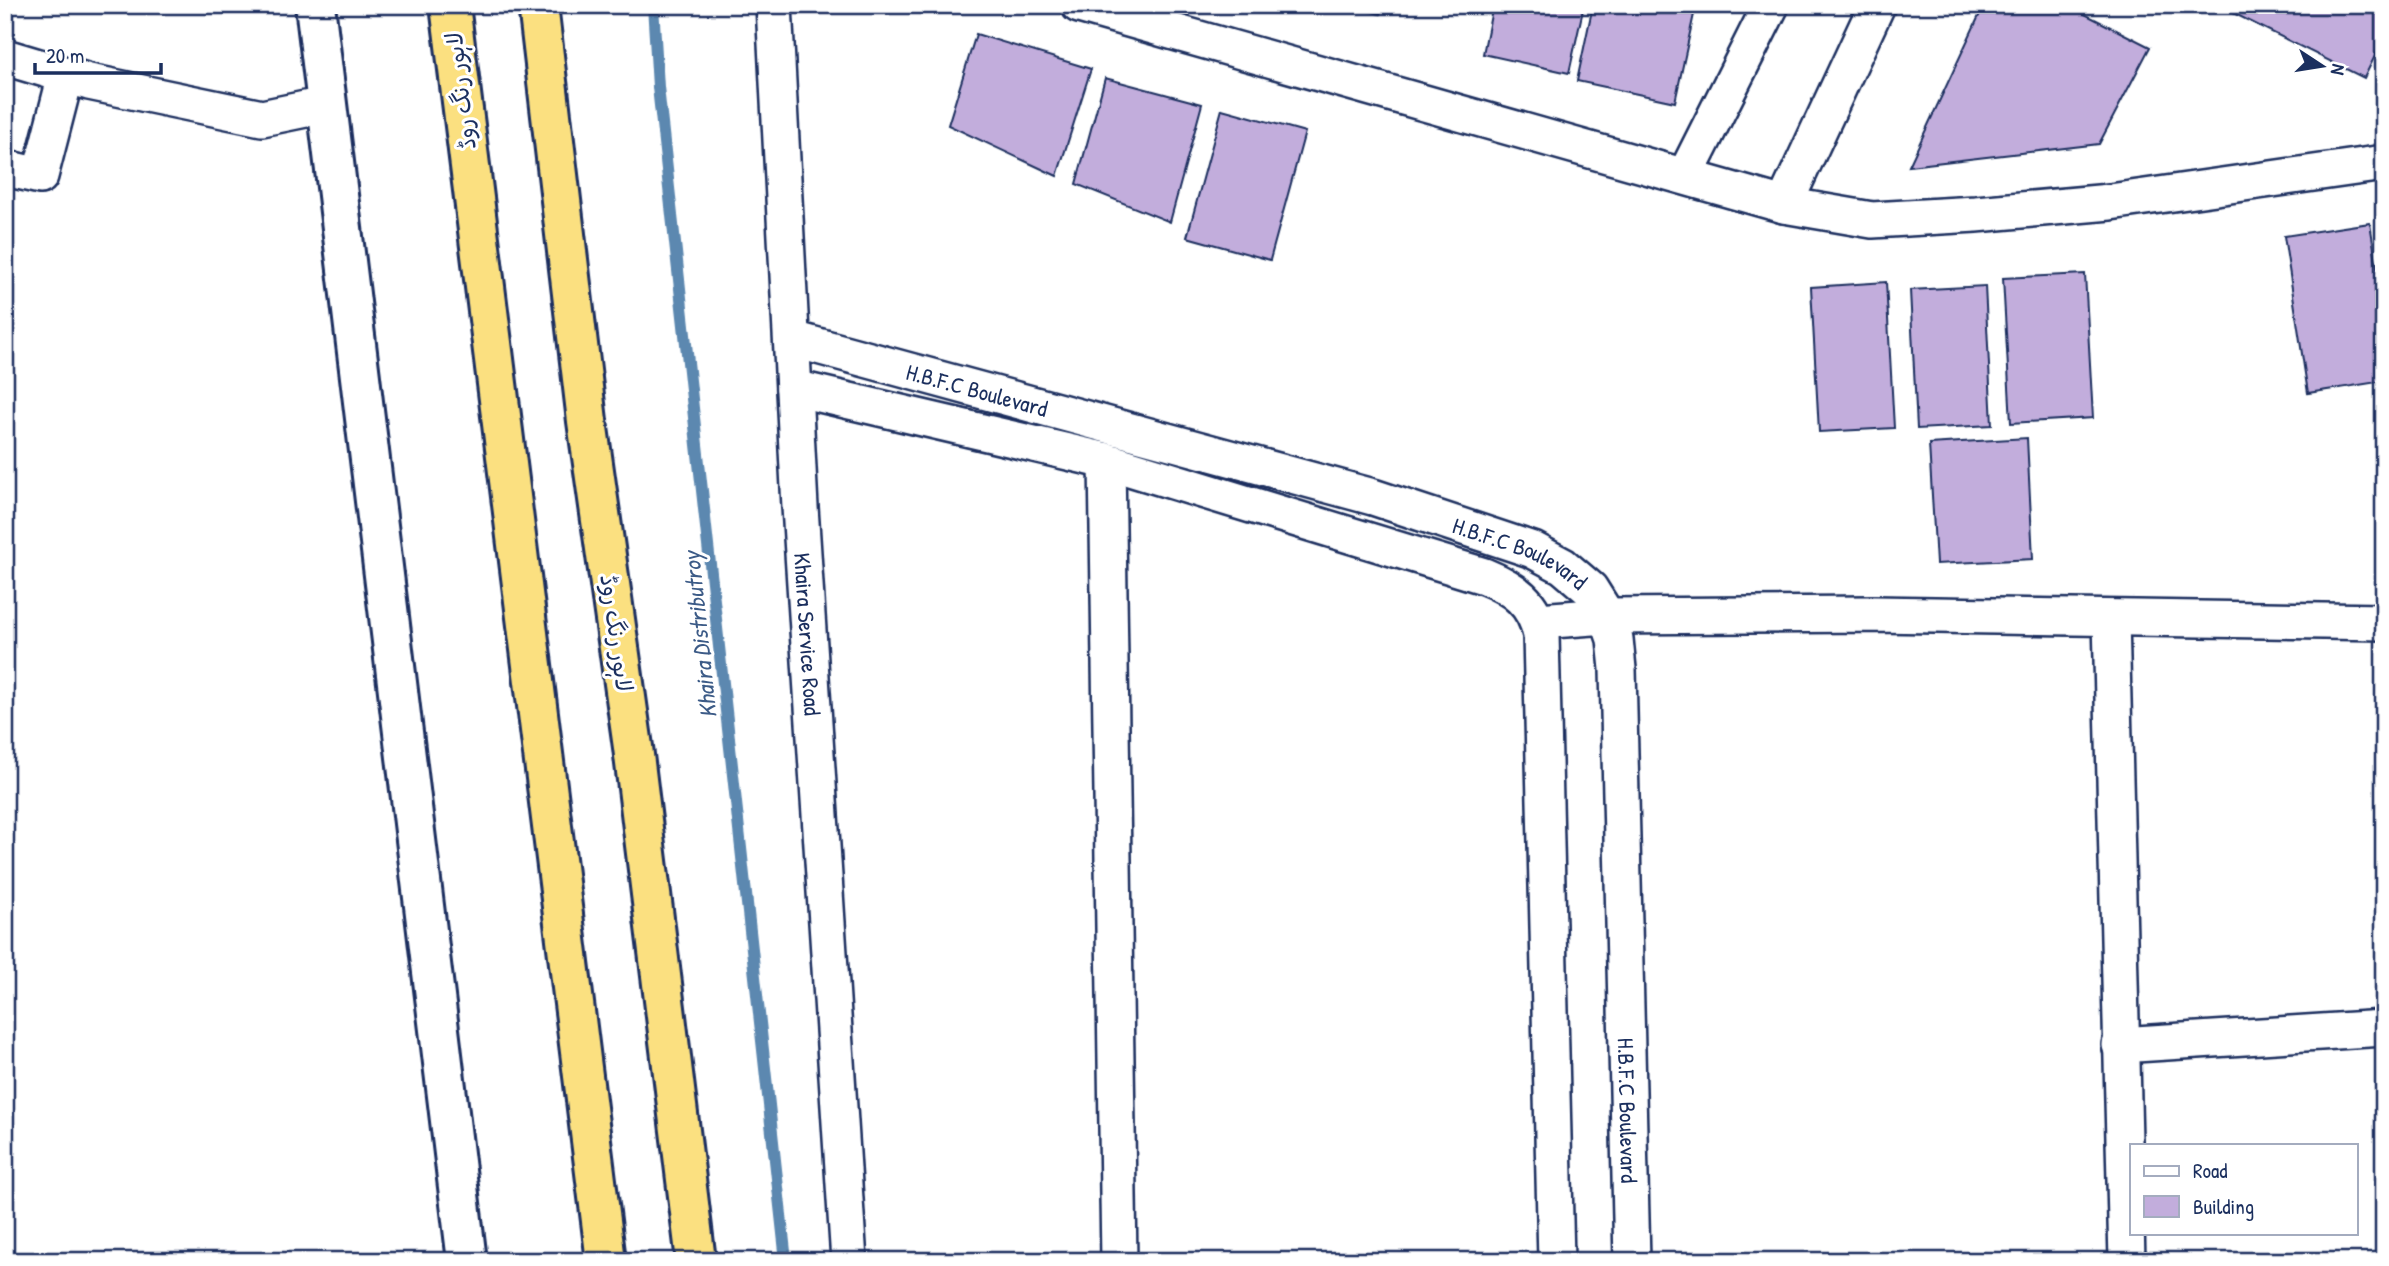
<svg xmlns="http://www.w3.org/2000/svg" width="2389" height="1266" font-family="'Patrick Hand','Playpen Sans Arabic',sans-serif">
<style>
.lines{fill:none;stroke-linecap:round;stroke-linejoin:round}
.stream{stroke:#5c88b0;stroke-width:12}
.building{fill:#c2addc;stroke:#1b2f5e;stroke-width:2}
.minor-casing{stroke:#1b2f5e;stroke-width:40}
.tertiary-casing{stroke:#1b2f5e;stroke-width:44}
.motorway-casing{stroke:#1b2f5e;stroke-width:44}
.minor{stroke:#fff;stroke-width:35}
.tertiary{stroke:#fff;stroke-width:38}
.motorway{stroke:#fbe080;stroke-width:38}
.labels{text-anchor:middle;dominant-baseline:central;stroke-width:6;stroke-linejoin:round;paint-order:stroke}
.street-label{font-size:23px;fill:#1b2f5e;stroke:#fff}
.water-label{font-size:24px;font-style:italic;fill:#3c5b87;stroke:#fff}
</style>
<rect width="100%" height="100%" fill="#fff"/>
<filter id="ink" filterUnits="userSpaceOnUse"><feTurbulence type="fractalNoise" baseFrequency=".0143" numOctaves="2"/><feDisplacementMap in="SourceGraphic" scale="14" xChannelSelector="R" yChannelSelector="G"/><feConvolveMatrix kernelMatrix="1 2 1 2 8 2 1 2 1" color-interpolation-filters="sRGB"/></filter>
<g filter="url(#ink)">
<g class="lines">
<!-- stream -->
<path class="stream" d="M 653,5 L 658,87 L 786,1261"/>
</g>
<!-- building -->
<path class="building" d="M 1345,5 L 1383,5 L 1380,14 Z
M 1493,5 L 1584,5 L 1569,73 L 1483,54 Z
M 1593,5 L 1696,5 L 1675,102 L 1577,81 Z
M 1984,5 L 2067,5 L 2150,47 L 2099,144 L 1909,166 Z
M 2217,5 L 2384,5 L 2384,38 L 2364,78 Z
M 976,34 L 1091,69 L 1057,176 L 948,125 Z
M 1105,78 L 1202,104 L 1170,222 L 1076,184 Z
M 1222,109 L 1305,132 L 1270,260 L 1187,237 Z
M 2370,223 L 2384,312 L 2384,381 L 2308,393 L 2284,236 Z
M 2085,274 L 2093,418 L 2011,423 L 2003,278 Z
M 1886,282 L 1894,428 L 1819,432 L 1811,287 Z
M 1985,286 L 1992,425 L 1917,429 L 1910,290 Z
M 2027,438 L 2033,559 L 1936,564 L 1929,444 Z"/>
<g class="lines">
<defs>
<g id="minor">
<path id="s1" d="M 774,5 L 800,507 L 849,1261"/>
<path d="M 1079,5 L 1784,205 L 1872,220 L 1976,214 L 2110,202 L 2384,163"/>
<path d="M 5,57 L 89,82 L 262,118 L 325,105"/>
<path d="M 5,168 L 40,176 L 66,75"/>
<path d="M 1685,176 L 1771,5"/>
<path d="M 1784,205 L 1877,5"/>
<path id="s2" d="M 792,339 L 1373,497 L 1533,550 L 1563,566 L 1590,589 L 1607,616 L 1615,639 L 1618,669 L 1632,1261"/>
<path d="M 794,388 L 1107,461 L 1484,576 C 1514,588 1534,602 1541,635 L 1556,1261"/>
<path d="M 1107,461 L 1119,1261"/>
<path d="M 2111,619 L 2127,1261"/>
<path d="M 1538,621 L 1607,616 L 1874,614 L 2384,622"/>
<path d="M 2120,1045 L 2384,1028"/>
</g>
<path id="tertiary" d="M 315,5 L 467,1261"/>
<path id="motorway" d="M 450,5 L 606,1261
M 538,5 L 587,421 L 633,747 L 696,1261"/>
</defs>
<!-- minor casing -->
<use href="#minor" class="minor-casing"/>
<!-- tertiary casing -->
<use href="#tertiary" class="tertiary-casing"/>
<!-- motorway casing -->
<use href="#motorway" class="motorway-casing"/>
<!-- minor -->
<use href="#minor" class="minor"/>
<!-- tertiary -->
<use href="#tertiary" class="tertiary"/>
<!-- motorway -->
<use href="#motorway" class="motorway"/>
</g>
</g>
<g class="labels">
<!-- street labels -->
<g class="street-label">
<text transform="translate(460 91) rotate(-97)">لاہور رنگ روڈ</text>
<text stroke="none"><textPath href="#s2" startOffset="192">H.B.F.C Boulevard</textPath></text>
<text stroke="none"><textPath href="#s2" startOffset="760">H.B.F.C Boulevard</textPath></text>
<text transform="translate(617 633) rotate(82)">لاہور رنگ روڈ</text>
<text stroke="none"><textPath href="#s1" startOffset="630">Khaira Service Road</textPath></text>
<text stroke="none"><textPath href="#s2" startOffset="1368">H.B.F.C Boulevard</textPath></text>
</g>
<!-- water labels -->
<g class="water-label">
<text transform="translate(699 635) rotate(-96)">Khaira Distributroy</text>
</g>
</g>
<!-- margin -->
<rect width="2389" height="1266" fill="none" stroke="#fff" stroke-width="28"/>
<rect x="14" y="14" width="2361" height="1238" fill="none" stroke="#1b2f5e" stroke-width="2.5" filter="url(#ink)"/>
<!-- legend -->
<rect x="2130" y="1144" width="228" height="91" fill="#ffffff" stroke="#a4acbf" stroke-width="2"/>
<rect x="2144" y="1166" width="35" height="10" fill="#ffffff" stroke="#a4acbf" stroke-width="2"/>
<text x="2193" y="1178" font-size="21" fill="#1b2f5e">Road</text>
<rect x="2144" y="1196" width="35" height="21" fill="#c2addc" stroke="#a4acbf" stroke-width="2"/>
<text x="2193" y="1214" font-size="21" fill="#1b2f5e">Building</text>
<!-- north arrow -->
<g transform="translate(2322 66) rotate(102)" stroke="#ffffff" stroke-width="5" paint-order="stroke">
<path d="M0-5L12 26L0 18L-12 26Z" fill="#1b2f5e"/>
<text y="-10" font-size="19" font-weight="bold" text-anchor="middle" fill="#1b2f5e">N</text>
</g>
<!-- scale -->
<path d="M35 63v10h126v-10" fill="none" stroke="#1b2f5e" stroke-width="3.5"/>
<text x="46" y="63" font-size="21" fill="#1b2f5e" stroke="#ffffff" stroke-width="5" paint-order="stroke">20 m</text>
</svg>
